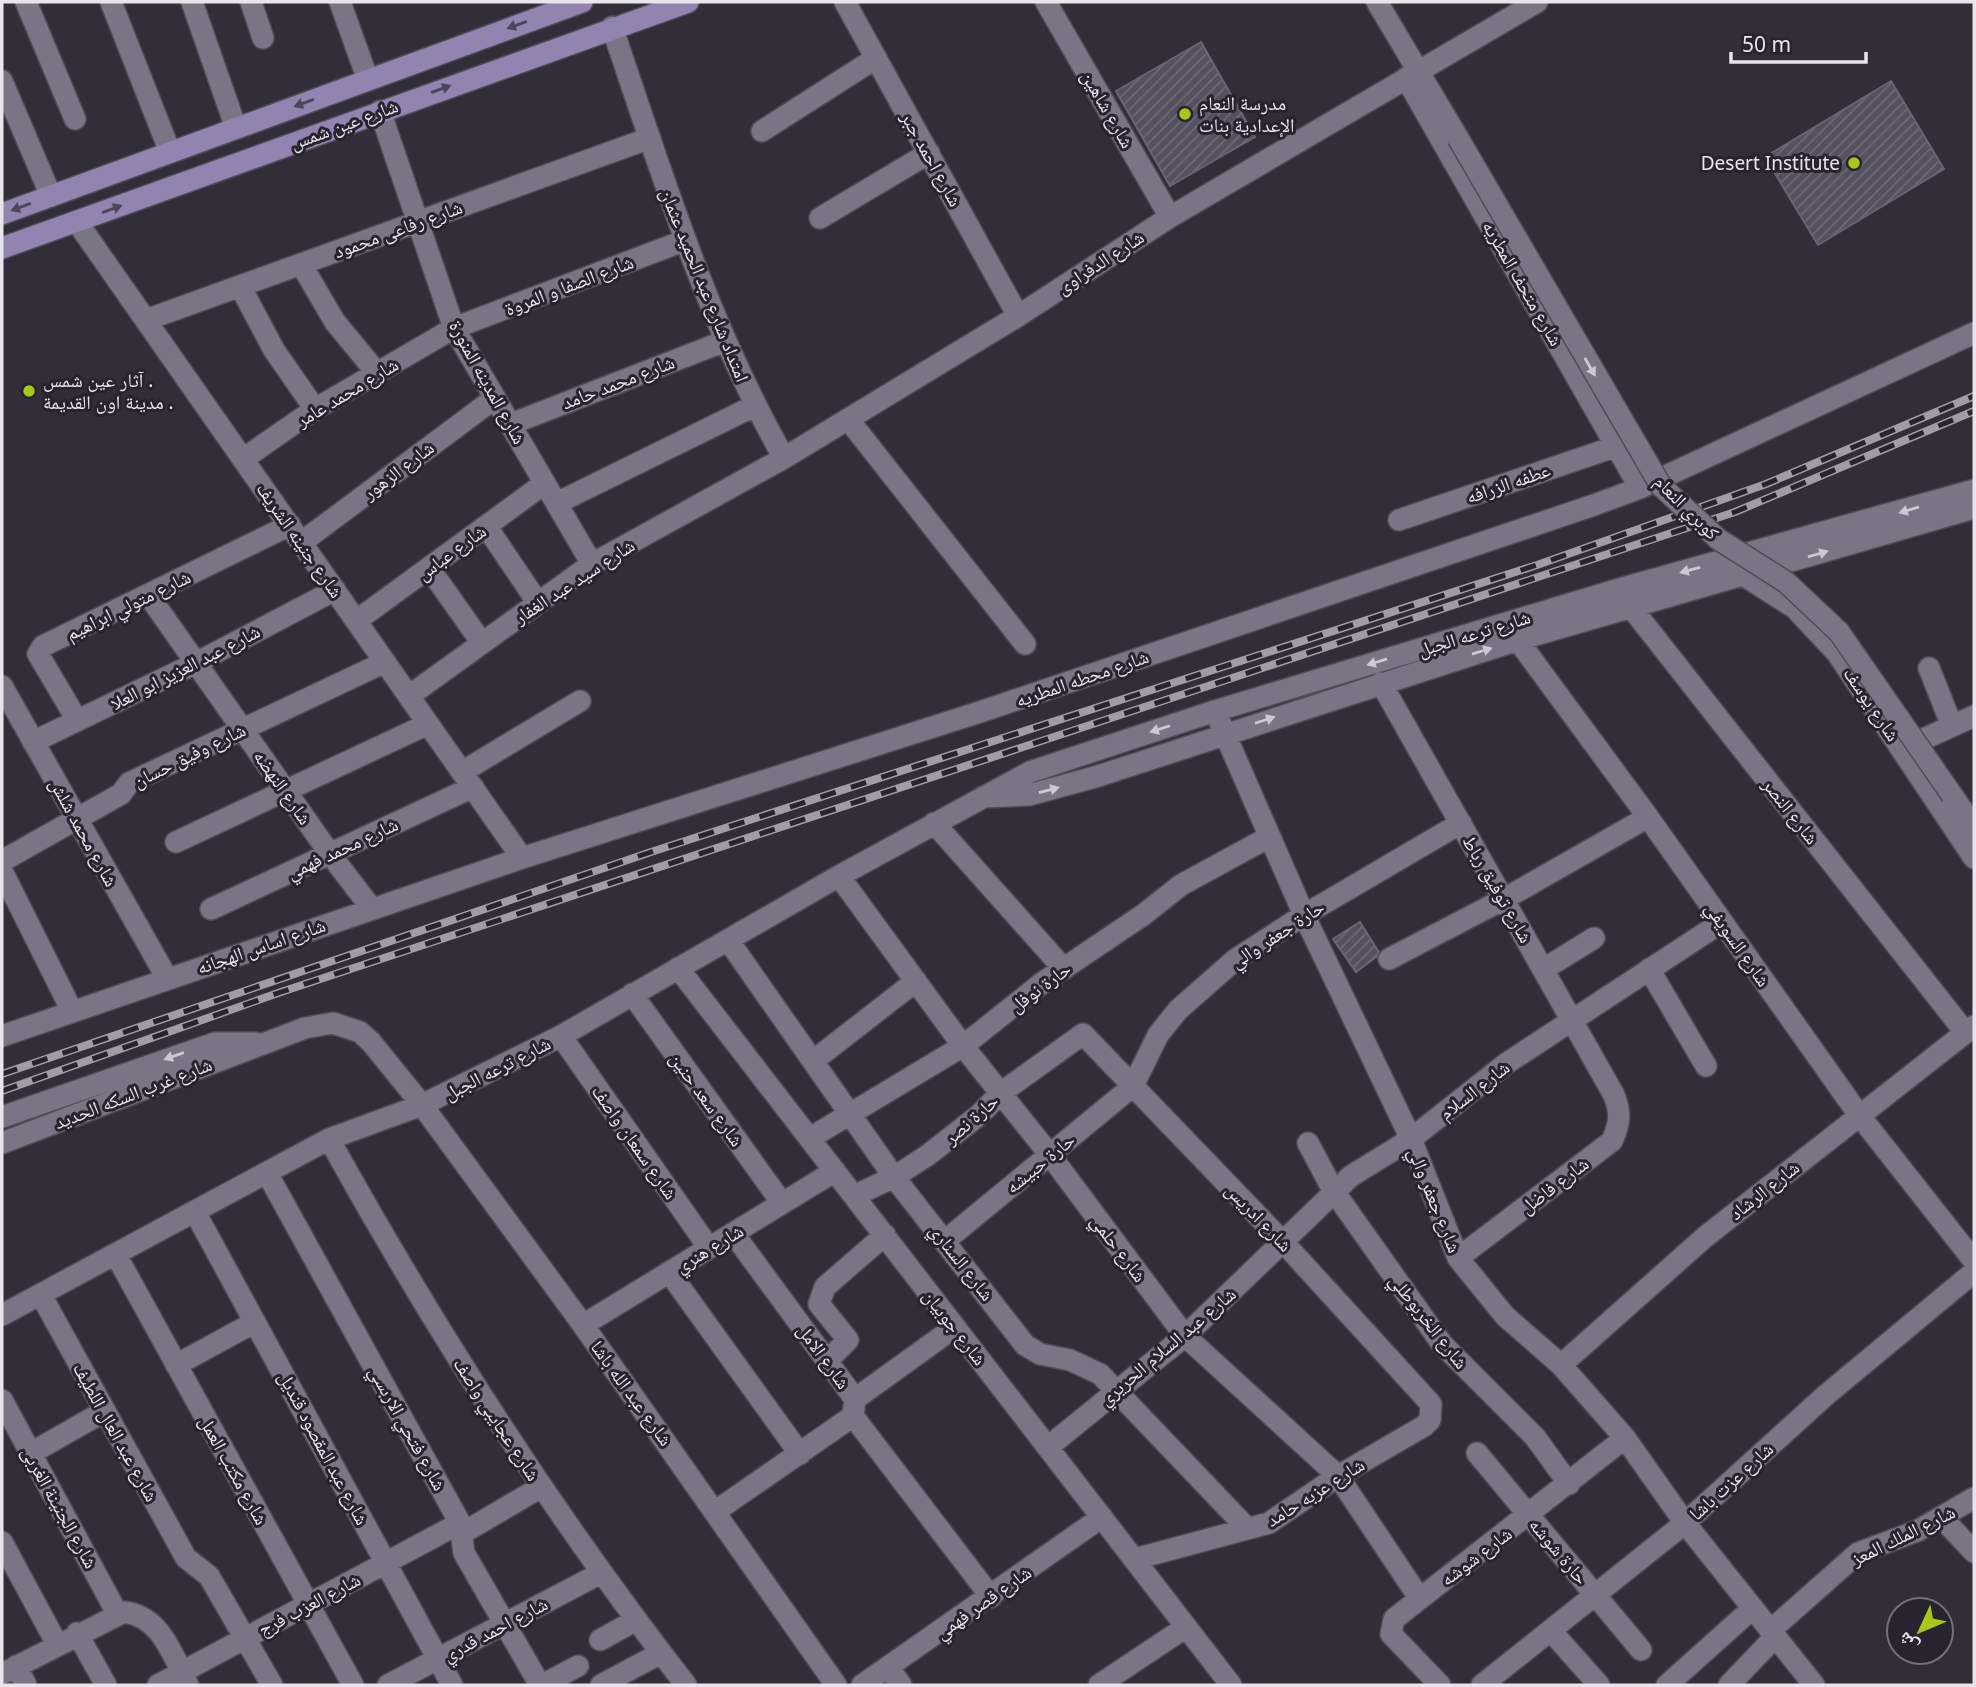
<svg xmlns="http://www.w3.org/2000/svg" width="1976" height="1687" font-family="'Noto Sans','Noto Naskh Arabic',sans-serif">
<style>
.building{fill:url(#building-hatch);stroke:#696473;stroke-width:2}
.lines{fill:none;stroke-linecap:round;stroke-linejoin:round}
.minor-casing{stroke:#4f4b55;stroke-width:24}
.major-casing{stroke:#4f4b55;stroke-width:24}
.minor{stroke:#7a7584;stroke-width:21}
.major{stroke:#9383b1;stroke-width:21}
.rail-casing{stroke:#a09da6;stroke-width:8}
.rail{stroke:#27232f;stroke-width:5;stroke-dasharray:16;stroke-linecap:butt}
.minor-bridge-casing{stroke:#4f4b55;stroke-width:24;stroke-linecap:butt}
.minor-bridge{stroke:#7a7584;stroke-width:21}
.oneway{fill:#4d455c}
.oneway2{fill:#ccc9d3}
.poi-dot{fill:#a8c71d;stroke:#27232f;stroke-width:2.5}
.labels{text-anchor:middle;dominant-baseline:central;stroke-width:6;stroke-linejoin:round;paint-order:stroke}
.poi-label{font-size:19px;fill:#e8e5ed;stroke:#27232f;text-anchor:start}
.street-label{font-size:19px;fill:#e8e5ed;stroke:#27232f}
</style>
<defs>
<pattern id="building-hatch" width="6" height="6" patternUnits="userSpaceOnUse" patternTransform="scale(1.75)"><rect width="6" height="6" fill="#55505e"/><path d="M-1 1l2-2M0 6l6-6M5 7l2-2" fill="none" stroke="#6d6975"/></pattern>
</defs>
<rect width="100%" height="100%" fill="#312d39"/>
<!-- building -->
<path class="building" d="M 1201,42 L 1255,137 L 1170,186 L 1116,91 Z
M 1891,81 L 1944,169 L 1818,245 L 1765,157 Z
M 1360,922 L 1380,954 L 1356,972 L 1333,939 Z"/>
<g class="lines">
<defs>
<path id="minor" d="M 26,2 L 75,119
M 111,2 L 170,152
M 192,2 L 236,128
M 251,2 L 263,38
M 340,2 L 368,80
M 845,2 L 1018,316
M 1046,2 L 1170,217
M 1377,2 L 1458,138
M 612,27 C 662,174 707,322 784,458
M 1406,78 L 1640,488
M 2,81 L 51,196
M 380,111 L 454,328 L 592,564
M 762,131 L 876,58
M 820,218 L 929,153
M 77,222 L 522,858
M 301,264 L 335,322 L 377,373
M 240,286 L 274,350 L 315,409
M 146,320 L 650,138
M 848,419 L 1025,644
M 511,424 L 725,341
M 243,459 L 315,409 L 454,328 L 683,241
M 557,503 L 754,406
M 1399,520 L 1617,446
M 486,526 L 538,603
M 302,542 L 495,398
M 429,568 L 482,643
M 1743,575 L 1795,608 L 1837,653 L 1974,858
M 149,596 L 330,854 L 372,909
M 1623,597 L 1965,1032
M 356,621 L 545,483
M 1511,631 L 1648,817 L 1859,1115 L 1974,1261
M 1929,668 L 1952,726
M 1381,683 L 1614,1095 C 1621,1113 1620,1123 1612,1141 L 1458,1258
M 2,686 L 167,978
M 409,696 L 592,564 L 784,458 L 1018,316 L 1170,217 L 1537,2
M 1215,711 L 1304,915 L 1411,1139 L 1458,1258 L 1505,1316 L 1561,1365 L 1625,1438 L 1685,1523 L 1814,1685
M 77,720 L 38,654 L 43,646 L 290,525
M 33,742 L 196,663 L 335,590
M 1902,749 L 1974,716
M 462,772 L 580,701
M 1952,795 L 1974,827
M 983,797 L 1029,795 L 1095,777 L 1518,640 L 1974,508
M 934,823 L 1064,969
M 176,842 L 428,724
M 2,861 L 121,794 L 129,783 L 385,662
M 2,871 L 72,1011
M 839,876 L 963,1046 L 1050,1155 L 1185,1336 L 1338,1476 L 1420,1599
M 211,909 L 473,787
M 728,940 L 894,1177 L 1025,1345 L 1040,1354 L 1070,1360 L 1100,1374 L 1246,1527
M 1389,959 L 1504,899 L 1648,817
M 678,968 L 1231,1685
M 1544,969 L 1594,938
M 1649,969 L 1706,1066
M 632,994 L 782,1203
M 2,1036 L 522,858 L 983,711 L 1594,505 L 1640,488 L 1974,333
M 561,1036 L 709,1248
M 813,1061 L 916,981
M 2,1117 L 215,1043 L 256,1043
M 810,1138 L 963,1046 L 1042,983 L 1143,915 L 1181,885 L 1269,837
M 329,1139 C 435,1330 552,1513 686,1685
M 2,1143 L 305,1028 L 333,1023 L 360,1032 L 371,1042 L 422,1105 L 583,1325 L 836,1685
M 1308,1143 L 1333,1190 L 1442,1344 L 1535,1437 L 1569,1484
M 267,1173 L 460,1523 L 464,1553 L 540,1685
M 854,1196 L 894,1177 L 928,1155 L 979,1115 L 1002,1092 L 1083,1034 L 1284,1243 L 1431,1404 L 1430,1420 L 1424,1426 L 1338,1476 L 1269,1523 L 1135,1559
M 195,1212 L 452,1685
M 946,1240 L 1133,1086 L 1158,1035 L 1178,1010 L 1236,959 L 1304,915 L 1461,823
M 116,1255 L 353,1685
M 669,1272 L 800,1454
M 41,1295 L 186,1558 L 209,1576 L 272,1685
M 2,1315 L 329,1139 L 422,1105 L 561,1036 L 839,876 L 1030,772 L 1215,711 L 1619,589 L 1974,490
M 583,1325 L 835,1171
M 827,1361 L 848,1340 L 819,1304 L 825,1287 L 885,1235
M 176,1365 L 255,1322
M 1561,1365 L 1705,1237 L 1974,1026
M 855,1399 L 955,1327
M 2,1400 L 117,1613
M 853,1416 L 991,1597
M 1048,1447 L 1185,1336 L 1351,1176 L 1411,1139 L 1507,1063 L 1722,922
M 31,1453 L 105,1411
M 1477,1453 L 1641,1650
M 716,1511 L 853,1416 L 855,1399 L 733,1233
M 1942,1518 L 1974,1552
M 461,1534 L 541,1487
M 2,1542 L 57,1644
M 1771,1630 L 1858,1553 L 1917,1531 L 1974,1498
M 1551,1631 L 1599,1685
M 77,1633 L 106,1685
M 600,1640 L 636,1620
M 16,1666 L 26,1685
M 889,1668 L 901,1685
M 2,1674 L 124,1612 C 161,1616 173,1656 188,1685
M 158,1685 L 460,1523
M 388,1685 L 601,1573
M 542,1685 L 578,1666
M 601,1685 L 661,1653
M 862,1685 L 1102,1517
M 1099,1685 L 1186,1627
M 1440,1685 L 1391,1634 L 1394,1619 L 1625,1438
M 1482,1685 L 1685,1523 L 1826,1395 L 1974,1272
M 1667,1685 L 1753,1608
M 1729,1685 L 1776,1636"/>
<path id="major" d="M 2,214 L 582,2
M 2,248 L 688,2"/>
</defs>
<!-- minor casing -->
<use href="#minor" class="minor-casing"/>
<!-- major casing -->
<use href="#major" class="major-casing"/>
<!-- minor -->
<use href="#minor" class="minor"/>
<!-- major -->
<use href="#major" class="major"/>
<defs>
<path id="rail" d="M 2,1074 L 648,853 L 1537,565 L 1766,484 L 1974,396
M 2,1091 L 281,992 L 1735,512 L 1974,411"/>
</defs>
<!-- rail casing -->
<use href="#rail" class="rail-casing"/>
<!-- rail -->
<use href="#rail" class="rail"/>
<defs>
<path id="minor-bridge" d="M 1458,138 L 1661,486 L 1718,539 L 1786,582 L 1839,632 L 1952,795"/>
</defs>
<!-- minor-bridge casing -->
<use href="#minor-bridge" class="minor-bridge-casing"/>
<!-- minor-bridge -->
<use href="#minor-bridge" class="minor-bridge"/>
</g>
<!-- one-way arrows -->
<defs><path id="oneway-solid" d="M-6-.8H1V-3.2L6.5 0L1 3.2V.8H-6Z" transform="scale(1.75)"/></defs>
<g class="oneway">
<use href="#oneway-solid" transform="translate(517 25) rotate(160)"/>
<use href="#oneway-solid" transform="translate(441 89) rotate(-20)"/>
<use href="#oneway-solid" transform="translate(304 103) rotate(160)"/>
<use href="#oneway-solid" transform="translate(21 207) rotate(160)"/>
<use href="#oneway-solid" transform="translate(112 209) rotate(-20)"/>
</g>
<g class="oneway2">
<use href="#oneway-solid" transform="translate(1590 367) rotate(60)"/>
<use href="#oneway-solid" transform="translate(1909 510) rotate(163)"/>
<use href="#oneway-solid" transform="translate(1818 554) rotate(-16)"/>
<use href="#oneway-solid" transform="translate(1690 570) rotate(165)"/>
<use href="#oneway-solid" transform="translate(1482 651) rotate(-17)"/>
<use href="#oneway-solid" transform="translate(1377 662) rotate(163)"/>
<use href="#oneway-solid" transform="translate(1265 720) rotate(-18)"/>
<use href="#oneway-solid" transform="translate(1160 729) rotate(162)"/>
<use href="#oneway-solid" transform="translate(1049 790) rotate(-15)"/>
<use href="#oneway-solid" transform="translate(174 1056) rotate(161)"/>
</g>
<!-- markers -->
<g class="poi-dot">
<circle cx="1185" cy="114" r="7"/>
<circle cx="1854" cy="163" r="7"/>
<circle cx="29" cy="391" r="7"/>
</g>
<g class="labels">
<!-- poi labels -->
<g class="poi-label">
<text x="1199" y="103">مدرسة النعام<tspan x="1199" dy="22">الإعدادية بنات</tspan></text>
<text x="1840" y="163" text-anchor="end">Desert Institute</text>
<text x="43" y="380">آثار عين شمس .<tspan x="43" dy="22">مدينة اون القديمة .</tspan></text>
</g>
<!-- street labels -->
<g class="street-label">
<text transform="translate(1108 109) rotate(60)">شارع شاهين</text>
<text transform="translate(344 124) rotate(-20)">شارع عين شمس</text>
<text transform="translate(932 159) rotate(61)">شارع احمد جبر</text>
<text transform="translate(398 229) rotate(-20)">شارع رفاعى محمود</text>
<text transform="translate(1100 262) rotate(-33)">شارع الدفراوى</text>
<text transform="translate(1523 283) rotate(60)">شارع متحف المطريه</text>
<text transform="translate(569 285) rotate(-21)">شارع الصفا و المروة</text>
<text transform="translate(705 285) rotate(68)">امتداد شارع عبد الحميد عثمان</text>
<text transform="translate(488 382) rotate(61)">شارع المدينه المنورة</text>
<text transform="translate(618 382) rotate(-21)">شارع محمد حامد</text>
<text transform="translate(347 392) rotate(-31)">شارع محمد عامر</text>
<text transform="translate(398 470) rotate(-37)">شارع الزهور</text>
<text transform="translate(1508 483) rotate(-19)">عطفه الزرافه</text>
<text transform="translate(1687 507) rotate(45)">كوبري النعام</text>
<text transform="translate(300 540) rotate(55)">شارع جنينه الشريف</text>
<text transform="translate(451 552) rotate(-36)">شارع عباس</text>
<text transform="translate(574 581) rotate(-33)">شارع سيد عبد الغفار</text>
<text transform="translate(128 605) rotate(-26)">شارع متولي ابراهيم</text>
<text transform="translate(1474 633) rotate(-17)">شارع ترعه الجبل</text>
<text transform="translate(185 667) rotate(-27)">شارع عبد العزيز ابو العلا</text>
<text transform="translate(1082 678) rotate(-19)">شارع محطه المطريه</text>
<text transform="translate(1872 704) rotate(56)">شارع يوسف</text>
<text transform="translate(189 755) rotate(-26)">شارع وفيق حسان</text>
<text transform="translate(283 787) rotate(55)">شارع النهضه</text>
<text transform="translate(1791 811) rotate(52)">شارع النصر</text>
<text transform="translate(84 832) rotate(61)">شارع محمد شلش</text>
<text transform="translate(342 848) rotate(-25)">شارع محمد فهمي</text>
<text transform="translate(1498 889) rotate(60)">شارع توفيق رباط</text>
<text transform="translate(1277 934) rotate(-33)">حارة جعفر والي</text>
<text transform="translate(1738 944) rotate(55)">شارع السويفي</text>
<text transform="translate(261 946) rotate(-19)">شارع اساس الهجانه</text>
<text transform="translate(1040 987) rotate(-36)">حارة نوفل</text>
<text transform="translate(497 1068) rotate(-27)">شارع ترعه الجبل</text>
<text transform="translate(1474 1090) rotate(-38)">شارع السلام</text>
<text transform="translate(133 1093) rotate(-21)">شارع غرب السكه الحديد</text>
<text transform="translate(707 1099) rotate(54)">شارع سعد حنين</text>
<text transform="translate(971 1119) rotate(-41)">حارة نصر</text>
<text transform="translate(635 1142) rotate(55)">شارع سمعان واصف</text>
<text transform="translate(1040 1163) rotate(-39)">حارة حبيشه</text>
<text transform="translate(1554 1185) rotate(-37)">شارع فاضل</text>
<text transform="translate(1764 1190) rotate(-38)">شارع الرشاد</text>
<text transform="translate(1435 1200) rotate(68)">شارع جعفر والي</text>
<text transform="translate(1259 1217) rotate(46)">شارع ادريس</text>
<text transform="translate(709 1248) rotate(-31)">شارع هنري</text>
<text transform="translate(1119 1248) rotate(53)">شارع حلمي</text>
<text transform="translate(962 1262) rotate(52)">شارع السناري</text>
<text transform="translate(1429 1321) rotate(52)">شارع الخربوطلي</text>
<text transform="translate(955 1327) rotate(52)">شارع جوبيان</text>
<text transform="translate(1167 1346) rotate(-40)">شارع عبد السلام الحريري</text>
<text transform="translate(824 1356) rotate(54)">شارع الامل</text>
<text transform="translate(632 1393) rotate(54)">شارع عبد الله باشا</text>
<text transform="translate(497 1419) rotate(57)">شارع عجايبي واصف</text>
<text transform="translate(408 1428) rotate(61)">شارع فتحي الاربسي</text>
<text transform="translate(116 1432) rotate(61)">شارع عبد العال اللطيف</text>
<text transform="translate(324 1448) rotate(62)">شارع عبد المقصود قنديل</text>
<text transform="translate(234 1470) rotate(61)">شارع مكتب العمل</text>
<text transform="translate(1731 1481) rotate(-42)">شارع عزت باشا</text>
<text transform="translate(1315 1492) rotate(-32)">شارع عزبه حامد</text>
<text transform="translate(60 1507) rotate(61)">شارع الجنينة الغربى</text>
<text transform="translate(1903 1535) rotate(-26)">شارع الملك المعز</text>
<text transform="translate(1559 1551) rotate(50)">حارة شوشه</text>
<text transform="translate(1476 1556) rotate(-37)">شارع شوشه</text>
<text transform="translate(983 1602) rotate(-35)">شارع قصر فهمي</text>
<text transform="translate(309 1604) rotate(-28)">شارع العزب فرج</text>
<text transform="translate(495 1629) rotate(-28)">شارع احمد قدري</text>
</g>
</g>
<!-- border -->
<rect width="1976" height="1687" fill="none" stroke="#e8e5ed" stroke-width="7"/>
<!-- north arrow -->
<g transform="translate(1920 1631) rotate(226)"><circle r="33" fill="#27232f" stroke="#74717b" stroke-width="2"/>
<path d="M0-5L12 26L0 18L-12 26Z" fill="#a8c71d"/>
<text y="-10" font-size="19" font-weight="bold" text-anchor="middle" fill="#e8e5ed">ش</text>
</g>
<!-- scale -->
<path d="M1731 52v10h135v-10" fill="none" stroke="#e8e5ed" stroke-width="3.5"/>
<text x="1742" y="52" font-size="21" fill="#e8e5ed" stroke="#27232f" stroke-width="5" paint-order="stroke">50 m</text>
</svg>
